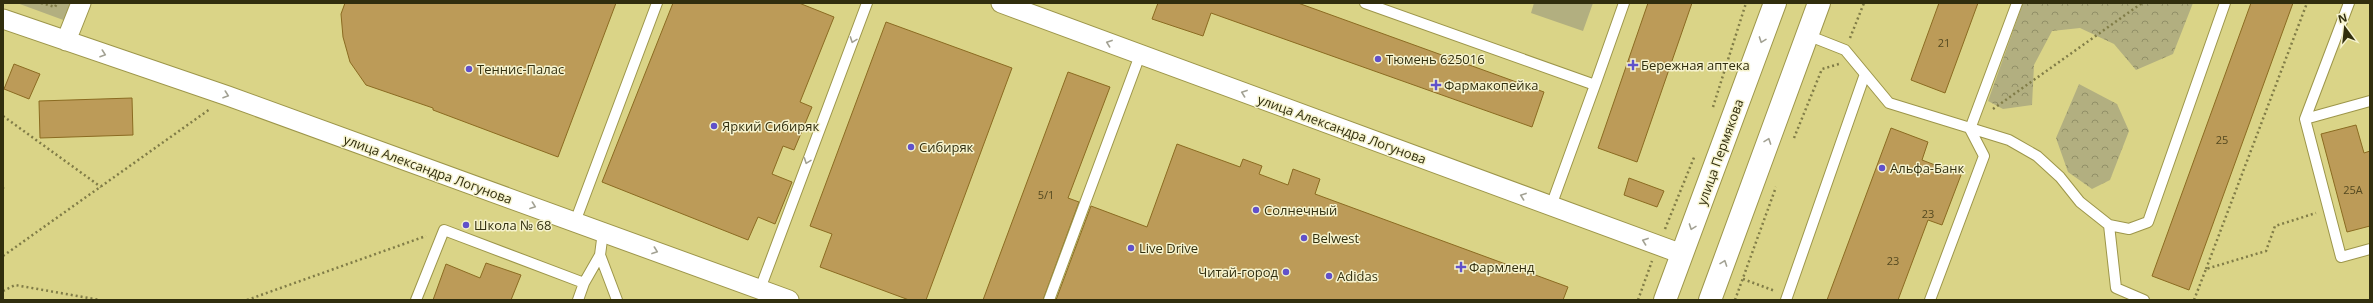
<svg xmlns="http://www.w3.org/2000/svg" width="2373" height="303" font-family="'Open Sans',sans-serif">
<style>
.forest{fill:url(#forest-crowns)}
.park{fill:#b2af80}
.building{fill:#bc9b58;stroke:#8b6b21}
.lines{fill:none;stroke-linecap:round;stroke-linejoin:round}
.service-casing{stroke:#9d964a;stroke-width:12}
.minor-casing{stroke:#9d964a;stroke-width:21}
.secondary-casing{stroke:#9d964a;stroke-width:24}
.path{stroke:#807c47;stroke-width:2.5;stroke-dasharray:2 3;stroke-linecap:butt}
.service{stroke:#fff;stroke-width:10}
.minor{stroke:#fff;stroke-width:19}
.secondary{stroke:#fff;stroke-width:22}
.oneway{stroke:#a2a193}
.poi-dot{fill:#6151ca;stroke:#f6f3ce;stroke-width:1.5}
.labels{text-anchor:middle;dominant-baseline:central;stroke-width:3;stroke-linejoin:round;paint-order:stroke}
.number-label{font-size:11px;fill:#544920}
.poi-label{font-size:13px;fill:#312e0e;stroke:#f6f3ce;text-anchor:start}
.street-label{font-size:13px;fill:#312e0e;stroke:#f6f3ce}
</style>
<defs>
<pattern id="forest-crowns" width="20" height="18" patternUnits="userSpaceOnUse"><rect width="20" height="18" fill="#b2af80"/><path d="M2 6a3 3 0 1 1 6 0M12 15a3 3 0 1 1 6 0" fill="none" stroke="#918f67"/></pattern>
</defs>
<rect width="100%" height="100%" fill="#dad487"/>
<!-- forest -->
<path class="forest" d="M 2023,3 L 2193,3 L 2173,54 L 2136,70 L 2114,44 L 2080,28 L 2052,31 L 2034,65 L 2032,105 L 2003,109 L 1988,101 Z
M 2079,84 L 2117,104 L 2129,131 L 2110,180 L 2092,189 L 2068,172 L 2056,138 Z"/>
<!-- park -->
<path class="park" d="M 17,3 L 72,3 L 66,21 Z
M 1534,3 L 1593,3 L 1583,31 L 1531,13 Z"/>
<!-- building -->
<path class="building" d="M 345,3 L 616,3 L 558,157 L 433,110 L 433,108 L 366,85 L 350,62 L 343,37 L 341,14 Z
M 673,3 L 799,3 L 834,17 L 800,102 L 812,107 L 794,150 L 783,146 L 772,174 L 792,182 L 775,224 L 758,217 L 748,240 L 602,182 Z
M 1158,3 L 1298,3 L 1544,92 L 1532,127 L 1211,13 L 1203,36 L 1152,19 Z
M 1648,3 L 1692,3 L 1637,162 L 1598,148 Z
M 1939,3 L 1978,3 L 1945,93 L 1911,80 Z
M 2251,3 L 2293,3 L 2189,290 L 2152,276 Z
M 886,22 L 1012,68 L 926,300 L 909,300 L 820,267 L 832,234 L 810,226 Z
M 14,64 L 40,74 L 29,99 L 4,89 Z
M 1068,72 L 1110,87 L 1068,198 L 1079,202 L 1043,300 L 983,300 Z
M 132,98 L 133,135 L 40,138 L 39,101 Z
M 2356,125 L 2364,153 L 2370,151 L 2370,226 L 2347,232 L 2321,134 Z
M 1891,128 L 1928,142 L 1922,160 L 1961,175 L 1942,225 L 1928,220 L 1898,300 L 1827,300 Z
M 1177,144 L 1240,167 L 1243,159 L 1262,166 L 1259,174 L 1288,185 L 1293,169 L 1320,179 L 1315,194 L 1568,287 L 1563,300 L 1056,300 L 1091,206 L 1147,227 Z
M 1629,178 L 1664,191 L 1657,207 L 1624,195 Z
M 486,263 L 521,275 L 511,300 L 433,300 L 446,264 L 480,278 Z"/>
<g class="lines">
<defs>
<path id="service" d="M 1365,3 L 1595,85 L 1551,206
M 2349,3 L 2305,119 L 2341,257 L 2370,249
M 1807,35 L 1845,50 L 1889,103 L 2009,140 L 2037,156 L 2060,177 L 2080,202 L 2109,225 L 2129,229 L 2148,222 L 2225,3
M 1595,85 L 1624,3
M 2305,119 L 2370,101
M 575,222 L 657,3
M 2109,225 L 2116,288 L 2144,300
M 603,232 L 600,255 L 617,300
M 584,283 L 600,255
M 760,289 L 867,3
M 416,300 L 444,230 L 584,283 L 578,300
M 1049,300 L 1140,55
M 1786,300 L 1865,74
M 1930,300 L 1984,156 L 1970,129 L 2017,3"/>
<path id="minor" d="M 1001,3 L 1682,254
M 3,19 L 228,96 L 789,300
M 66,41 L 81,3"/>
<path id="secondary" d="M 1665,300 L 1775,3
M 1710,300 L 1819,3"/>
</defs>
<!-- service casing -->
<use href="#service" class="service-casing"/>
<!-- minor casing -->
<use href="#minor" class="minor-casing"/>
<!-- secondary casing -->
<use href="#secondary" class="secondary-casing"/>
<!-- path -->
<path class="path" d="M 41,3 L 55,7 L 57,3
M 1850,38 L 1864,3
M 1713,107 L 1746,3
M 1993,109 L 2142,3
M 3,116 L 101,187
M 1794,138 L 1822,69 L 1839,64
M 3,187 L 3,189
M 1665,229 L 1695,155
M 3,256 L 210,109
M 2206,269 L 2307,3
M 1743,279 L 1775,291
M 3,291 L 15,285 L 100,300
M 247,300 L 426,236
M 1638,300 L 1652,261
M 1735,300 L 1776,187
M 2194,300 L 2206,269 L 2266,251 L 2275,226 L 2316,213"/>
<!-- service -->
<use href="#service" class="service"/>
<!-- minor -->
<use href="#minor" class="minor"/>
<!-- secondary -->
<use href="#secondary" class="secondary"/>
</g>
<!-- one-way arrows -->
<defs><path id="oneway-chevron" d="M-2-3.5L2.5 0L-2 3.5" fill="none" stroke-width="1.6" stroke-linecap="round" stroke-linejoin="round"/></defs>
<g class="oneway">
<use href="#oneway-chevron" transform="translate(853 40) rotate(110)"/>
<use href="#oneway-chevron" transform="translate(1762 40) rotate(110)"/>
<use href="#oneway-chevron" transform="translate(1109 43) rotate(-160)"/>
<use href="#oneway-chevron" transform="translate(103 54) rotate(19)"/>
<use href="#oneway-chevron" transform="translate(1244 93) rotate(-160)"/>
<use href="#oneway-chevron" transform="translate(226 95) rotate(19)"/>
<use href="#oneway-chevron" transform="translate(1768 141) rotate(-70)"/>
<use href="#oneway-chevron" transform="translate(807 161) rotate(110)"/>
<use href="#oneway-chevron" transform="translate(1523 196) rotate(-160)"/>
<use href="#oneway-chevron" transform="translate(533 206) rotate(20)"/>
<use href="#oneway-chevron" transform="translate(1692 227) rotate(110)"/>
<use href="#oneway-chevron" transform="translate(1645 241) rotate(-160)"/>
<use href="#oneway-chevron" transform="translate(655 251) rotate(20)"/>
<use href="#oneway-chevron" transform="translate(1724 263) rotate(-70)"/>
</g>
<!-- markers -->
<g class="poi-dot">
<circle cx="1378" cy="59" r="4"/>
<path d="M1631 59h4v4h4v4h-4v4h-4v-4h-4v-4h4z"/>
<circle cx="469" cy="69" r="4"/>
<path d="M1434 79h4v4h4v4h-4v4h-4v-4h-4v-4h4z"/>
<circle cx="714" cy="126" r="4"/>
<circle cx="911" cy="147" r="4"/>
<circle cx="1882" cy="168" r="4"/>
<circle cx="1256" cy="210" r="4"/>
<circle cx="466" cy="225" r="4"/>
<circle cx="1304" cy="238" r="4"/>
<circle cx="1131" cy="248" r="4"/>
<path d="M1459 261h4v4h4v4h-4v4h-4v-4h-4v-4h4z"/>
<circle cx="1286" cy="272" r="4"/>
<circle cx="1329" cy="276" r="4"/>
</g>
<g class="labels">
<!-- number labels -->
<g class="number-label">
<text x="1944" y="42">21</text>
<text x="2222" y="139">25</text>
<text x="2353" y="189">25А</text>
<text x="1046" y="194">5/1</text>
<text x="1928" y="213">23</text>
<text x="1893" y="260">23</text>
</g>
<!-- poi labels -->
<g class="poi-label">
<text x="1386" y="59">Тюмень 625016</text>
<text x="1641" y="65">Бережная аптека</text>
<text x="477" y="69">Теннис-Палас</text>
<text x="1444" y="85">Фармакопейка</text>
<text x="722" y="126">Яркий Сибиряк</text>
<text x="919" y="147">Сибиряк</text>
<text x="1890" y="168">Альфа-Банк</text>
<text x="1264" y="210">Солнечный</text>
<text x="474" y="225">Школа № 68</text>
<text x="1312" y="238">Belwest</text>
<text x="1139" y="248">Live Drive</text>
<text x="1469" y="267">Фармленд</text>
<text x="1278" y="272" text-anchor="end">Читай-город</text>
<text x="1337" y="276">Adidas</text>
</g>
<!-- street labels -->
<g class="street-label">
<text transform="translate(1342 129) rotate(20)">улица Александра Логунова</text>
<text transform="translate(1720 152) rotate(-70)">улица Пермякова</text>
<text transform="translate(428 169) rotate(20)">улица Александра Логунова</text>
</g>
</g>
<!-- border -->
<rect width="2373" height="303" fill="none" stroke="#312e0e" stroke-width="8"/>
<!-- north arrow -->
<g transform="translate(2345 28) rotate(345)" stroke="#f6f3ce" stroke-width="3" paint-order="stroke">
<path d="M0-3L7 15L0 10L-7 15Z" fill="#312e0e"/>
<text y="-6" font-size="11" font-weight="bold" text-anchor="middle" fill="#312e0e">N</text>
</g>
</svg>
